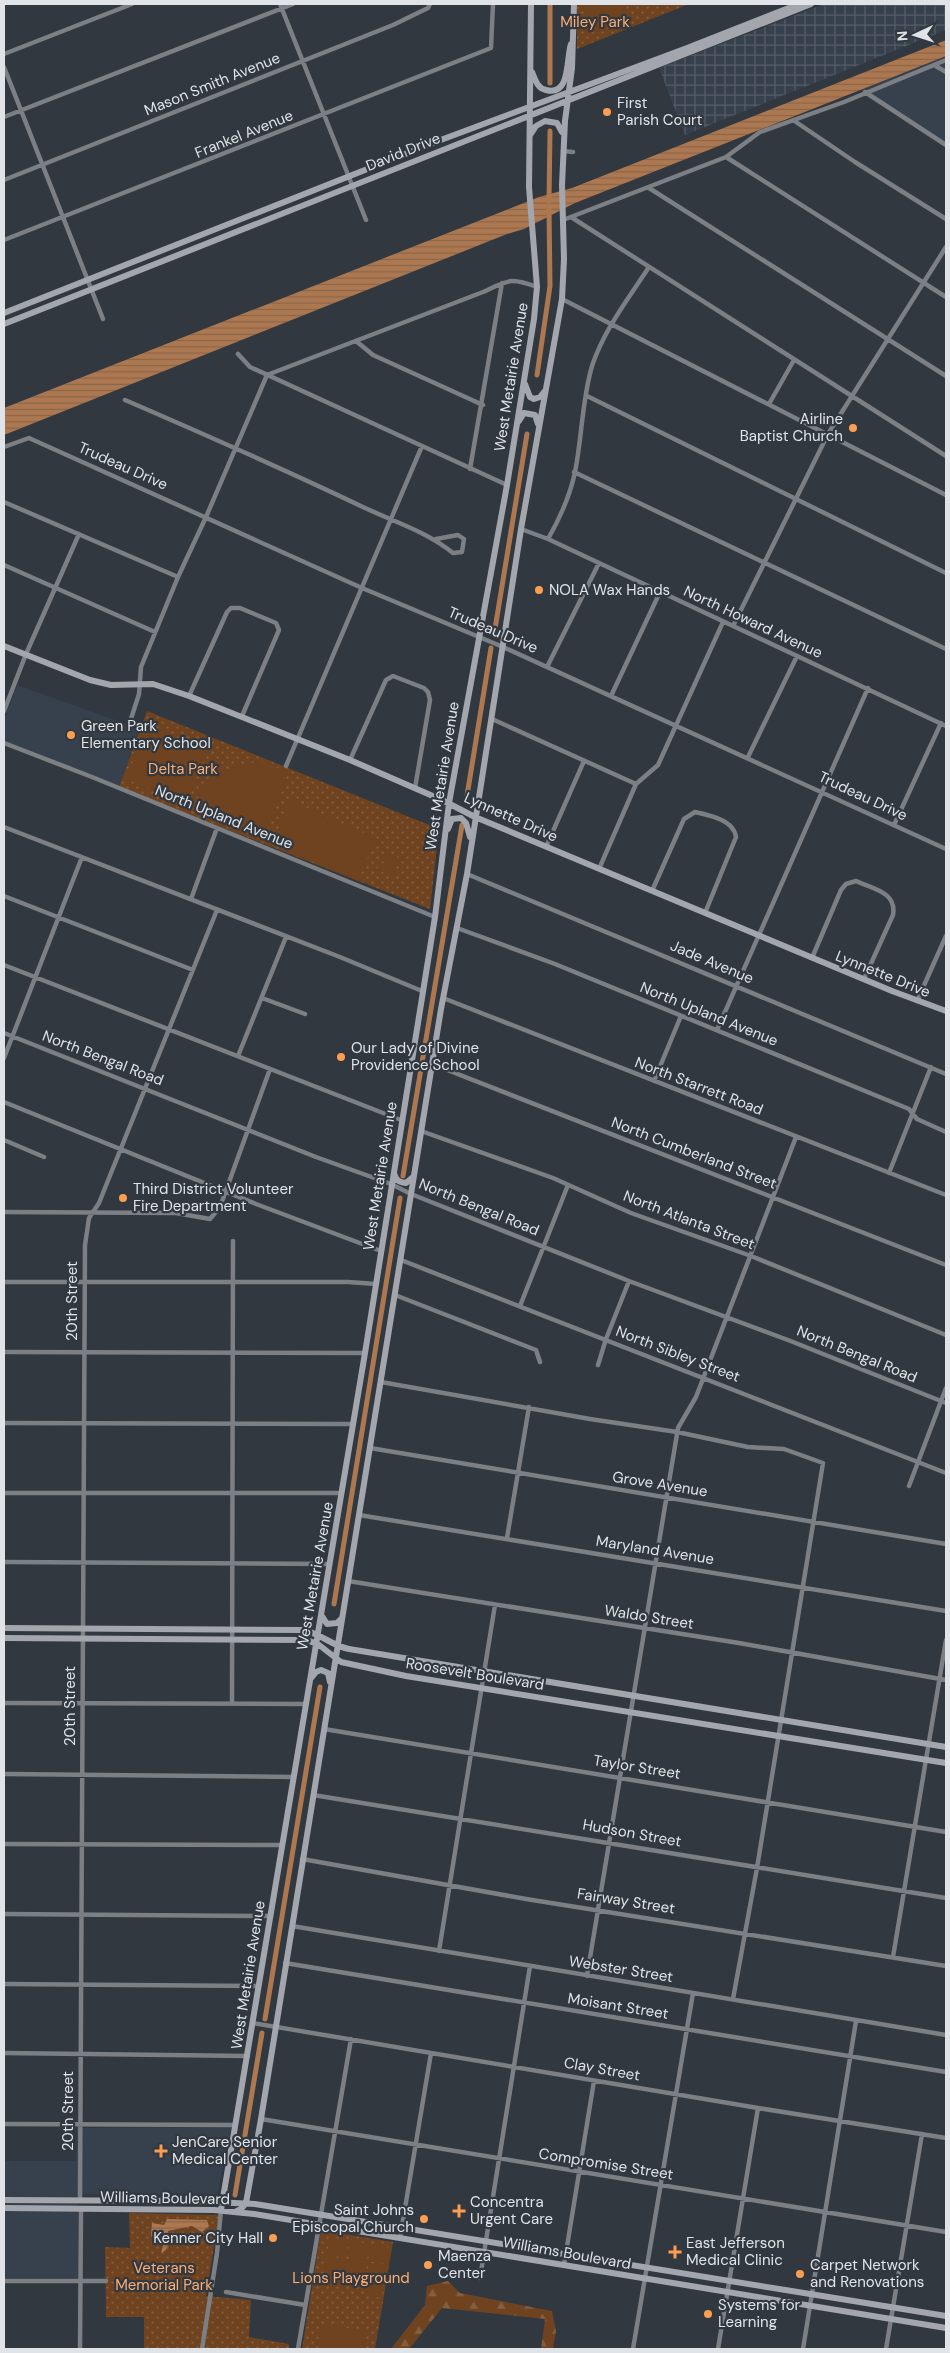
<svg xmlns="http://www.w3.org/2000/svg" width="950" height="2353" font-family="'DM Sans',sans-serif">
	<defs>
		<pattern id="industrial-grid" width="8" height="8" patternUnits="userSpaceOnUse" patternTransform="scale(1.25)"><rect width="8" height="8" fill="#37414d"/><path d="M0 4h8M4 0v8" fill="none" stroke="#545c67"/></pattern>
		<pattern id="forest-firs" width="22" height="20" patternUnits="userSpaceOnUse" patternTransform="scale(1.25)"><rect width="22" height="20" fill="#6f431f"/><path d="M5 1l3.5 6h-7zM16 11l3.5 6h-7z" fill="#835e40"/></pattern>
		<pattern id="park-dots" width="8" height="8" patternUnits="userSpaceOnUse" patternTransform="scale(1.25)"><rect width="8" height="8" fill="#6f431f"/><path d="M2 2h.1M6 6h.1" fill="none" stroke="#835e40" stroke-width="1.8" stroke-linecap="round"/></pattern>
		<pattern id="water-rules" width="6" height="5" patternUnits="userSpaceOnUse" patternTransform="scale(1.25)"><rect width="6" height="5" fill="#ad7850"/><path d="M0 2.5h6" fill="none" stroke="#88664c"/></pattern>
	</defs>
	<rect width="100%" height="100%" fill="#32383f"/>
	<path fill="#37414d" d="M946 56V148L860 89Z
		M17 685 140 729 119 787 4 741V720Z
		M231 2127 217 2196 78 2194V2278H4V2161H76L77 2128Z"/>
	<path fill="url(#industrial-grid)" d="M824 4H946V30L685 135 659 68Z"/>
	<path fill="url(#forest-firs)" d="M448 2281 460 2293 552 2311 556 2331 553 2349H541L545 2319 442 2308 409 2349H391L425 2305 427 2286Z"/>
	<path fill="url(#park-dots)" d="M577 4H689L577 49Z
		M147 711 439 829 430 909 119 787Z
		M129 2213 219 2215 206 2296 251 2300 249 2337 289 2344V2349L144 2348V2317H106L105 2247 130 2248Z
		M321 2230 393 2242 375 2349H302Z"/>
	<path fill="#6f431f" d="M583 4H624L630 15 632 24 592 30 589 28Z
		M155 731 164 732 207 753 187 799 177 801 126 779C134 762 138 740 155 731Z
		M264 762 288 772 267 830H265L263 836 255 839 193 812C196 805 198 796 202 790 214 770 243 762 264 762Z
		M289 800 373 837 375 840 358 881 273 845Z
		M384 852 401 859 397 866 381 859Z
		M380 862 396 869 393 876 377 870Z
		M330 2237 349 2241 346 2257 327 2253Z
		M351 2241 370 2244 367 2260 348 2257Z
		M372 2245 391 2248 388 2264 369 2261Z
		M327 2256 346 2259 343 2275 324 2272Z
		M348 2259 367 2262 364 2278 345 2275Z
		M369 2263 388 2266 385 2282 367 2279Z
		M366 2281 384 2285 381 2298 364 2295Z
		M322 2324 367 2331 364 2349H318Z"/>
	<path fill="url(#water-rules)" d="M946 40V56L575 203 524 229 507 234 4 435V408L539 197 572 188Z
		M167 2219 207 2220 209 2226 202 2232 192 2226 168 2231C166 2239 172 2249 161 2253L164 2241 162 2239 154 2242 151 2235 152 2223 164 2225Z"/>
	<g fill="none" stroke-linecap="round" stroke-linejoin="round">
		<path stroke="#ad7850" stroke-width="5" d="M550 83V4
			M549 201 550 131
			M537 375 550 286 549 209
			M494 635 527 434
			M466 802 491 648
			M403 1176 462 825
			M334 1604 400 1198
			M265 2019 320 1687
			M235 2195 262 2033"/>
		<path stroke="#7c7f83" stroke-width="4.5" d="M280 4 366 220
			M4 54 132 4
			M934 65 946 72
			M4 67 103 319
			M865 92 946 145
			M4 117 293 4
			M793 120 855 162 946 219
			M563 151 573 152
			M726 157 946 297
			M4 180 393 25 428 8 430 4
			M649 188 946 376
			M571 217 946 456
			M563 220 726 157 760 132 844 102 946 60
			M4 240 491 48 493 4
			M562 299 946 495
			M356 341 373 355 483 405
			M238 354 250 367 507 485
			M587 396 946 573
			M125 400C206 435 286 470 365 508 395 522 427 532 453 553L462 552 464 539 458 535 436 539
			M769 404 794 360
			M4 447 29 438 362 588 503 647 946 849
			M470 469 502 283
			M574 472 946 649
			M4 502 178 577
			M521 529 548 539 946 726
			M548 539C560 518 570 496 575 472 582 437 582 400 592 366 604 330 628 299 649 267
			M4 565 155 632
			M733 626 828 434 946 247
			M547 667 599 563
			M189 696 227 612 231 608H240L276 623 279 630 242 716
			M611 696 660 592
			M4 711 26 654 79 534
			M492 719 636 784
			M130 722 139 694 141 667 178 577 206 517 267 375 483 292C509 280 510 277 537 287
			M4 743 92 777 435 917
			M748 757 797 656
			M350 760 386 680 393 676 424 688 428 692 430 700 415 788
			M286 766 422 446
			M894 825 941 723
			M4 827 340 957 422 991
			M546 847 584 761
			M599 869 636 784 658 765 723 622
			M467 874 946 1074
			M652 891 684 819 695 812C709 815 734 820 736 837L705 913
			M4 896 193 970
			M191 899 217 828
			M457 928 555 964 909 1109 917 1119 946 1132
			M812 958 841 890 846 884 856 881C873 889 897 892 893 915L864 979
			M4 965 401 1120
			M262 998 305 1014
			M443 998 946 1195
			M917 1001 946 936
			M717 1030 868 688
			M4 1033 316 1157 391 1184 411 1194 629 1281 788 1340 946 1403
			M238 1056 286 937
			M4 1058 82 857
			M432 1064 946 1265
			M654 1081 681 1016
			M4 1102 256 1204 381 1251
			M421 1131 553 1178 631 1213 751 1256 946 1335
			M4 1140 44 1157
			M889 1173 931 1067
			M4 1212 176 1213 210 1219 220 1207 270 1069
			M401 1260 946 1473
			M4 1282H348L376 1284
			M395 1295 536 1350 540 1362
			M520 1306 568 1185
			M4 1352 365 1353
			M598 1365 606 1339 629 1281
			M381 1382 590 1419 677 1432 748 1447 784 1449 823 1463 757 1868 733 1999
			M4 1423 353 1424
			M370 1448 946 1544
			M909 1486 946 1388
			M4 1493H341
			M359 1515 946 1611
			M507 1538 529 1407
			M4 1562 329 1564
			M348 1581 739 1643 946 1680
			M4 1703 306 1704
			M232 1703 233 1241
			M324 1729 946 1832
			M4 1774 294 1777
			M313 1795 946 1898
			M4 1844 282 1845
			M302 1859 526 1899 946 1966
			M4 1914 271 1916
			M292 1926 946 2035
			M439 1951 495 1605
			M893 1957 946 1640
			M285 1963 946 2072
			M587 1976 678 1428 696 1397 796 1137
			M4 1984 259 1986
			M253 2023 758 2108 946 2138
			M4 2053 248 2056
			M261 2119 946 2232
			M4 2124 236 2125
			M80 2200 85 1245 89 1218 99 1203 107 1183 217 910
			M400 2238 431 2053
			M564 2265 594 2081
			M480 2278 530 1966
			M4 2281H106
			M226 2292 305 2305
			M80 2349 81 2209
			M202 2349 217 2253 221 2210
			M298 2349 351 2039
			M633 2349 693 1993
			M718 2349 758 2108
			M803 2349 856 2021
			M886 2349 922 2134"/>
		<path stroke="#a3a7ad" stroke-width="6" d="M532 72C535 79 537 88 546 90 571 97 566 58 571 44
			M530 135 536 126 545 121 557 123 562 132
			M4 313 438 141 687 48 799 4
			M4 324 811 4
			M525 384 530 397 534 399 540 397 544 392
			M519 421 524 413 535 415 538 424
			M4 646 90 680 111 685 153 684 189 696 350 760 442 800 475 817 892 991 946 1011
			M448 829 452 819 461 818 466 823 470 837
			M394 1173C396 1181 399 1182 406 1183L413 1177
			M322 1616 327 1624 337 1623 342 1618
			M4 1628 303 1630C320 1633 332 1646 349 1649L946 1747
			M4 1638 307 1640 319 1645 341 1662 406 1676 946 1763
			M311 1678 316 1672 321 1670 328 1673 330 1682
			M4 2200 193 2201 255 2204 946 2316
			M4 2208 214 2210 254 2214 946 2328
			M221 2210 365 1353 435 917 449 803 507 485 534 319 537 287 529 187 531 4
			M235 2212 241 2209 246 2203 261 2119 441 1009 467 874 521 529 562 299 564 259 562 185 565 121 572 68 574 4"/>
	</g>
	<g fill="#fc9e52" stroke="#32383f" stroke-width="2">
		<circle cx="607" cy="112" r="5"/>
		<circle cx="853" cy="428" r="5"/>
		<circle cx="539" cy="590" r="5"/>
		<circle cx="71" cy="735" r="5"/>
		<circle cx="341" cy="1057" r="5"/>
		<circle cx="123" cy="1198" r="5"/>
		<path d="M158.5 2143.5h5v5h5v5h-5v5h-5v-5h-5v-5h5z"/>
		<path d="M456.5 2203.5h5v5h5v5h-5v5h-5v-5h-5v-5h5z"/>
		<circle cx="424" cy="2219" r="5"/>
		<circle cx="273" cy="2238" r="5"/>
		<path d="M672.5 2244.5h5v5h5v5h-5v5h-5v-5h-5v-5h5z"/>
		<circle cx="428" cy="2265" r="5"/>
		<circle cx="800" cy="2274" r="5"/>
		<circle cx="708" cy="2314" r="5"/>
	</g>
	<g text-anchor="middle" stroke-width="4.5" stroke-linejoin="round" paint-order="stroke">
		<g font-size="15" fill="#fbae75" stroke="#32383f">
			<text x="595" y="27">Miley Park</text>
			<text x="183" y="774">Delta Park</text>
			<text x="164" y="2273">Veterans<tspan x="164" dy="17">Memorial Park</tspan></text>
			<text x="351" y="2283">Lions Playground</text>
		</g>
		<g font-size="15" fill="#e0e4e8" stroke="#32383f">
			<text transform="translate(212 84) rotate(-22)" y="5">Mason Smith Avenue</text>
			<text transform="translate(244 134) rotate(-22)" y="5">Frankel Avenue</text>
			<text transform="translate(403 152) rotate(-22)" y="5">David Drive</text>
			<text transform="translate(511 377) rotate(-81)" y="5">West Metairie Avenue</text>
			<text transform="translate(123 466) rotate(24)" y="5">Trudeau Drive</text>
			<text transform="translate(753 622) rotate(25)" y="5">North Howard Avenue</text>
			<text transform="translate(493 630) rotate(23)" y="5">Trudeau Drive</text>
			<text transform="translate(442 776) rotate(-81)" y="5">West Metairie Avenue</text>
			<text transform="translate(863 796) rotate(25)" y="5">Trudeau Drive</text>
			<text transform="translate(224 817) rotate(22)" y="5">North Upland Avenue</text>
			<text transform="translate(511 817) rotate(24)" y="5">Lynnette Drive</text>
			<text transform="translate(712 962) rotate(23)" y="5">Jade Avenue</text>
			<text transform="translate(883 974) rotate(22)" y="5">Lynnette Drive</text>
			<text transform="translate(709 1014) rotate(22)" y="5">North Upland Avenue</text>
			<text transform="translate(103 1058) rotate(21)" y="5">North Bengal Road</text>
			<text transform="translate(699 1086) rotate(21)" y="5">North Starrett Road</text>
			<text transform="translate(694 1153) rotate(21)" y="5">North Cumberland Street</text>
			<text transform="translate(380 1176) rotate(-81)" y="5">West Metairie Avenue</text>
			<text transform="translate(479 1207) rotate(22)" y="5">North Bengal Road</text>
			<text transform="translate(689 1220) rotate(21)" y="5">North Atlanta Street</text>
			<text transform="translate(72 1301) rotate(-90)" y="5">20th Street</text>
			<text transform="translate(678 1354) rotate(21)" y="5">North Sibley Street</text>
			<text transform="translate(857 1354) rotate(22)" y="5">North Bengal Road</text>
			<text transform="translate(660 1484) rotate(9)" y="5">Grove Avenue</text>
			<text transform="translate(655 1550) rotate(9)" y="5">Maryland Avenue</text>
			<text transform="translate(315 1576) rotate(-80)" y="5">West Metairie Avenue</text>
			<text transform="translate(649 1617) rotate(9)" y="5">Waldo Street</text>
			<text transform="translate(475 1674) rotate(9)" y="5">Roosevelt Boulevard</text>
			<text transform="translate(70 1706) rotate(-90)" y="5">20th Street</text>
			<text transform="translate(637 1767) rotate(9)" y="5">Taylor Street</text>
			<text transform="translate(632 1833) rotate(10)" y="5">Hudson Street</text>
			<text transform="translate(626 1901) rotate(9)" y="5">Fairway Street</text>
			<text transform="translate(621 1969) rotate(9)" y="5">Webster Street</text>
			<text transform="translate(248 1975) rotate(-81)" y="5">West Metairie Avenue</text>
			<text transform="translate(618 2006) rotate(9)" y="5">Moisant Street</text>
			<text transform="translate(602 2069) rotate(10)" y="5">Clay Street</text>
			<text transform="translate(68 2111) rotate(-90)" y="5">20th Street</text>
			<text transform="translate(606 2164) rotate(9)" y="5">Compromise Street</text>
			<text transform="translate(165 2198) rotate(1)" y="5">Williams Boulevard</text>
			<text transform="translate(567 2253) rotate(10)" y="5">Williams Boulevard</text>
		</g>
		<g font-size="15" fill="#e0e4e8" stroke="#32383f" text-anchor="start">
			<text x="617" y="108">First<tspan x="617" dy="17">Parish Court</tspan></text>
			<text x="843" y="424" text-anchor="end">Airline<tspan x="843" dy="17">Baptist Church</tspan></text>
			<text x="549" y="595">NOLA Wax Hands</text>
			<text x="81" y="731">Green Park<tspan x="81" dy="17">Elementary School</tspan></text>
			<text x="351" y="1053">Our Lady of Divine<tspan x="351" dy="17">Providence School</tspan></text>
			<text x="133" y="1194">Third District Volunteer<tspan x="133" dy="17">Fire Department</tspan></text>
			<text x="172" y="2147">JenCare Senior<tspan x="172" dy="17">Medical Center</tspan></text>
			<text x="470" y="2207">Concentra<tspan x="470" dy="17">Urgent Care</tspan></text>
			<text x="414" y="2215" text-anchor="end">Saint Johns<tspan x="414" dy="17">Episcopal Church</tspan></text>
			<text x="263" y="2243" text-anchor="end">Kenner City Hall</text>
			<text x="686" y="2248">East Jefferson<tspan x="686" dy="17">Medical Clinic</tspan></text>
			<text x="438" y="2261">Maenza<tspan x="438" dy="17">Center</tspan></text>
			<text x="810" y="2270">Carpet Network<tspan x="810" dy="17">and Renovations</tspan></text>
			<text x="718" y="2310">Systems for<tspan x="718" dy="17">Learning</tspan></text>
		</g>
	</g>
	<rect width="950" height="2353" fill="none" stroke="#e0e4e8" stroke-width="10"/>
	<g transform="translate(915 35) rotate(266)" stroke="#32383f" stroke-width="4" paint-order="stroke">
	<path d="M0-4L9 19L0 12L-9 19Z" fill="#e0e4e8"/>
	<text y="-8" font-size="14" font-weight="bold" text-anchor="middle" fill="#e0e4e8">N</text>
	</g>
</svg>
